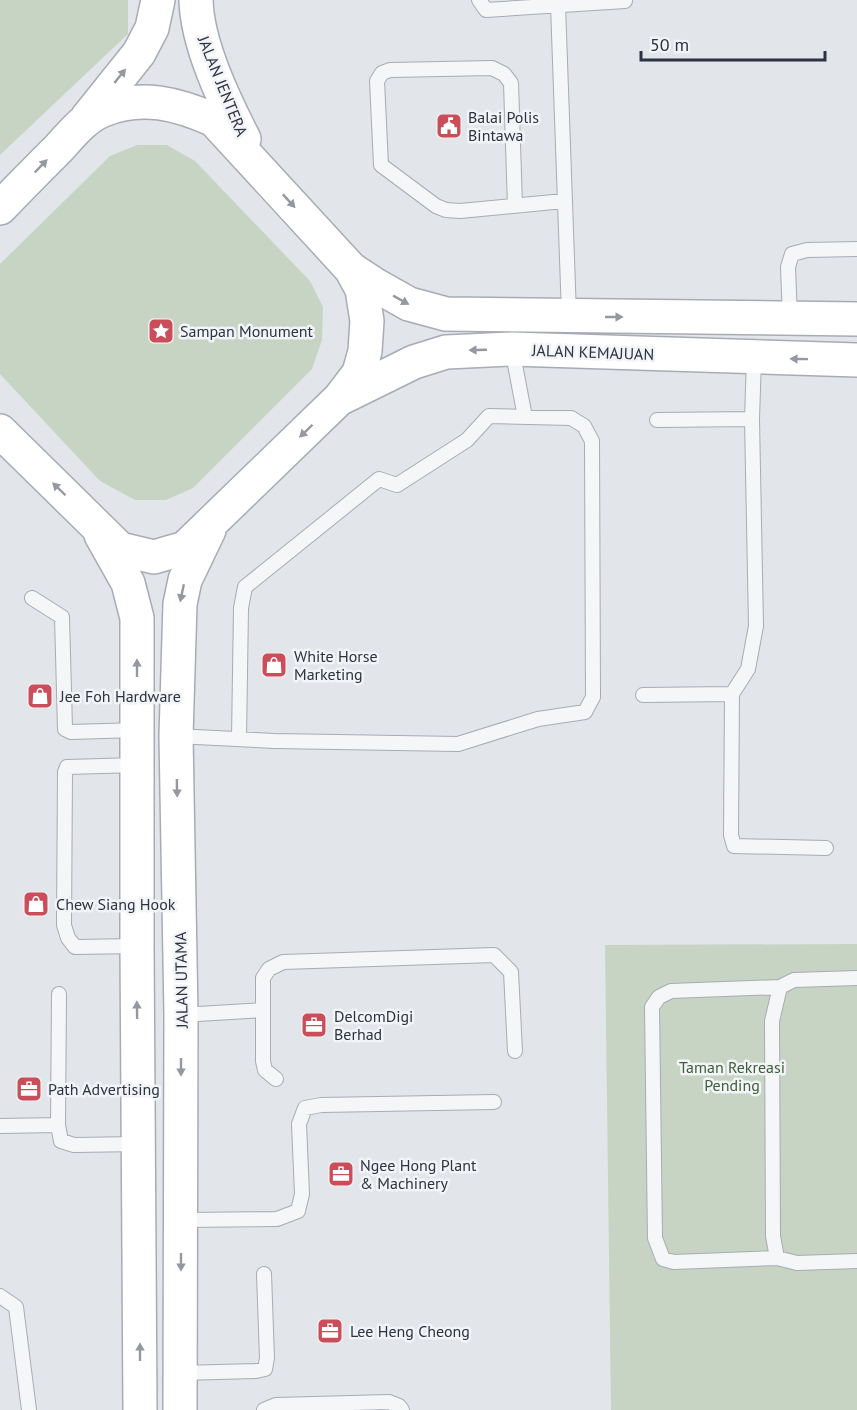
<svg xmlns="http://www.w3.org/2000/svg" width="857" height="1410" font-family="'PT Sans',sans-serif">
	<rect width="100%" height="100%" fill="#e2e5ea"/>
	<path fill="#c7d4c4" d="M0 0H128V34L0 155Z
		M137 145H167L195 161 310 281 323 307 322 340 312 369 193 488 166 500H135L100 481 0 374V264L110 156Z
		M857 944V1410H611L605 945Z"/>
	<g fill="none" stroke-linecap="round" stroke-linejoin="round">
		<g stroke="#a7acb4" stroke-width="16">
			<path id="lane" d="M479 0 486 10 625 1
				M558 5 569 315
				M515 206 511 83 504 74 492 68 390 70 382 73 377 81 381 165 436 206 446 210 460 211 564 201
				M790 319 788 267 792 254 807 250 857 249
				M512 349 525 417
				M754 358 752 419 756 626 748 669 732 694 731 835 734 846 826 848
				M657 420 752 419
				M32 598 62 617 65 729 71 732 138 730
				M643 695 732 694
				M176 736 275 741 458 744 538 719 585 712 593 697 592 441 584 426 571 418 489 416 467 440 397 485 379 479 245 587 241 608 239 738
				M137 946 75 947 68 938 64 925 65 772 67 767 138 765
				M857 978 794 980 780 987 772 1021 773 1236 777 1258 797 1263 857 1261
				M59 994 58 1125 61 1141 74 1145 139 1144
				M181 1015 263 1010
				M276 1079 265 1070 263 1061V978L269 969 283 962 494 955 511 972 515 1051
				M0 1126 58 1125
				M181 1220 277 1219 298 1211 302 1194 299 1124 305 1108 321 1105 494 1102
				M777 1258 674 1262 663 1259 655 1238 652 1007 659 997 671 991 780 987
				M0 1296 16 1307 29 1410
				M180 1373 256 1371 265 1369 267 1358 264 1274
				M264 1410 276 1405 389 1402 399 1406 402 1410"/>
		</g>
		<g stroke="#a7acb4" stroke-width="36">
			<path id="secondary" d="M196 0C197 44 224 100 244 139
				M87 118 139 53 152 28 158 0
				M0 208C19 188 39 168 58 149 71 135 85 117 103 110 142 94 178 104 214 120L351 269 362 289 367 321 365 351 359 373 340 398 185 548 154 557 120 549 0 431
				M351 269 377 286 409 304 446 314 857 319
				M341 398 414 362 446 352 512 349 857 360
				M101 535 128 583 137 618V946L140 1410
				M180 1410 181 1015 176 736 180 604 185 580 209 530"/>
		</g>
		<use href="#lane" stroke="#f5f6f8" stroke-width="14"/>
		<use href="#secondary" stroke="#fff" stroke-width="33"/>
	</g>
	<defs><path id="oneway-solid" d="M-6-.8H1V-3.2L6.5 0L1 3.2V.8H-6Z" transform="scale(1.5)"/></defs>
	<g fill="#9598a0">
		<use href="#oneway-solid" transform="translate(120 76) rotate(-51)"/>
		<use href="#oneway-solid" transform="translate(41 166) rotate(-46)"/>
		<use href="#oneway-solid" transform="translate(289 201) rotate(47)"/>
		<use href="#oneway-solid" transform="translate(401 300) rotate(29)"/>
		<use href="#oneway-solid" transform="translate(614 317)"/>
		<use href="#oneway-solid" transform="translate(478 350) rotate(178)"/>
		<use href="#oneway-solid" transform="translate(799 359) rotate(-179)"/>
		<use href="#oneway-solid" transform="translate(306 431) rotate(136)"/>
		<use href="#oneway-solid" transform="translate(59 489) rotate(-136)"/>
		<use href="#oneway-solid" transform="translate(182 593) rotate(102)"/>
		<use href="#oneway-solid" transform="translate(137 668) rotate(-90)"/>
		<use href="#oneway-solid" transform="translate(177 788) rotate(89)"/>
		<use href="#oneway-solid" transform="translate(137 1010) rotate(-91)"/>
		<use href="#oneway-solid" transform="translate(181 1067) rotate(90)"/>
		<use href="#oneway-solid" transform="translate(181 1262) rotate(90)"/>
		<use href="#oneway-solid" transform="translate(140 1352) rotate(-90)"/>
	</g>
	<defs>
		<g id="civic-square" transform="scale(1.35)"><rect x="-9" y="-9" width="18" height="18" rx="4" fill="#ca4d59" stroke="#f2f4f7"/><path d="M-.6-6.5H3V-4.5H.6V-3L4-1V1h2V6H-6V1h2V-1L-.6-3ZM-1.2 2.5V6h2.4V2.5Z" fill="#fff"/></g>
		<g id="sight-square" transform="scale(1.35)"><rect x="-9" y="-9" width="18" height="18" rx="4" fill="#ca4d59" stroke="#f2f4f7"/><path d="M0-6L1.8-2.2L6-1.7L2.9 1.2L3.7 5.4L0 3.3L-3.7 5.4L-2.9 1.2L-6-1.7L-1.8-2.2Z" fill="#fff"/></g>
		<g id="shop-square" transform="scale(1.35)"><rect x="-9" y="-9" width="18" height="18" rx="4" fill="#ca4d59" stroke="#f2f4f7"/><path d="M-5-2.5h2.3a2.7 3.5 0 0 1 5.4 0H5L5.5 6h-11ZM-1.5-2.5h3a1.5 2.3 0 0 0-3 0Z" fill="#fff"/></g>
		<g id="office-square" transform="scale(1.35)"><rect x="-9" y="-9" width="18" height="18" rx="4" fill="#ca4d59" stroke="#f2f4f7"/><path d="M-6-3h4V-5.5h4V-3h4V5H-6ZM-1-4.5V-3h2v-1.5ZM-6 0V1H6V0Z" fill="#fff"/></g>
	</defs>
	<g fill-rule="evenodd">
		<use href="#civic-square" x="449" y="126"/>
		<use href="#sight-square" x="161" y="331"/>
		<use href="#shop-square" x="274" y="665"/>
		<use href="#shop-square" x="40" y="696"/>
		<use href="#shop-square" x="36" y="904"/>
		<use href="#office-square" x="314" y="1025"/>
		<use href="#office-square" x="29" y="1089"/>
		<use href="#office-square" x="341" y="1174"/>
		<use href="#office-square" x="330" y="1331"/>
	</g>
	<g text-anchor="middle" stroke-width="5" stroke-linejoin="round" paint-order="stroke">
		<g font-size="16" fill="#2b3241" stroke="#f2f4f7">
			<text transform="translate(223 86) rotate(68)" y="6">JALAN JENTERA</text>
			<text transform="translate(593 352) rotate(2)" y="6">JALAN KEMAJUAN</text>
			<text transform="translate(181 980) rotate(-91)" y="6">JALAN UTAMA</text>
		</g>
		<g font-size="16" fill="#2b3241" stroke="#f2f4f7" text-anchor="start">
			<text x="468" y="123">Balai Polis<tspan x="468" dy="18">Bintawa</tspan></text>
			<text x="180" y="337">Sampan Monument</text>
			<text x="294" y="662">White Horse<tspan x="294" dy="18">Marketing</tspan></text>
			<text x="60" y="702">Jee Foh Hardware</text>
			<text x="56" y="910">Chew Siang Hook</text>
			<text x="334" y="1022">DelcomDigi<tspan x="334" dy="18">Berhad</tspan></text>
			<text x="48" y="1095">Path Advertising</text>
			<text x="360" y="1171">Ngee Hong Plant<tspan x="360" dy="18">&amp; Machinery</tspan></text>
			<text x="350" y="1337">Lee Heng Cheong</text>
		</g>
		<g font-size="16" fill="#3d5d39" stroke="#f2f4f7">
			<text x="732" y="1073">Taman Rekreasi<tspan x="732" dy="18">Pending</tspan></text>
		</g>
	</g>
	<path d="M641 51v9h184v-9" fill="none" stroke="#2b3241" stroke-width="3"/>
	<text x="650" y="51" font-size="18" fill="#2b3241" stroke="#f2f4f7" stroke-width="4.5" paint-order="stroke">50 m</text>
</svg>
